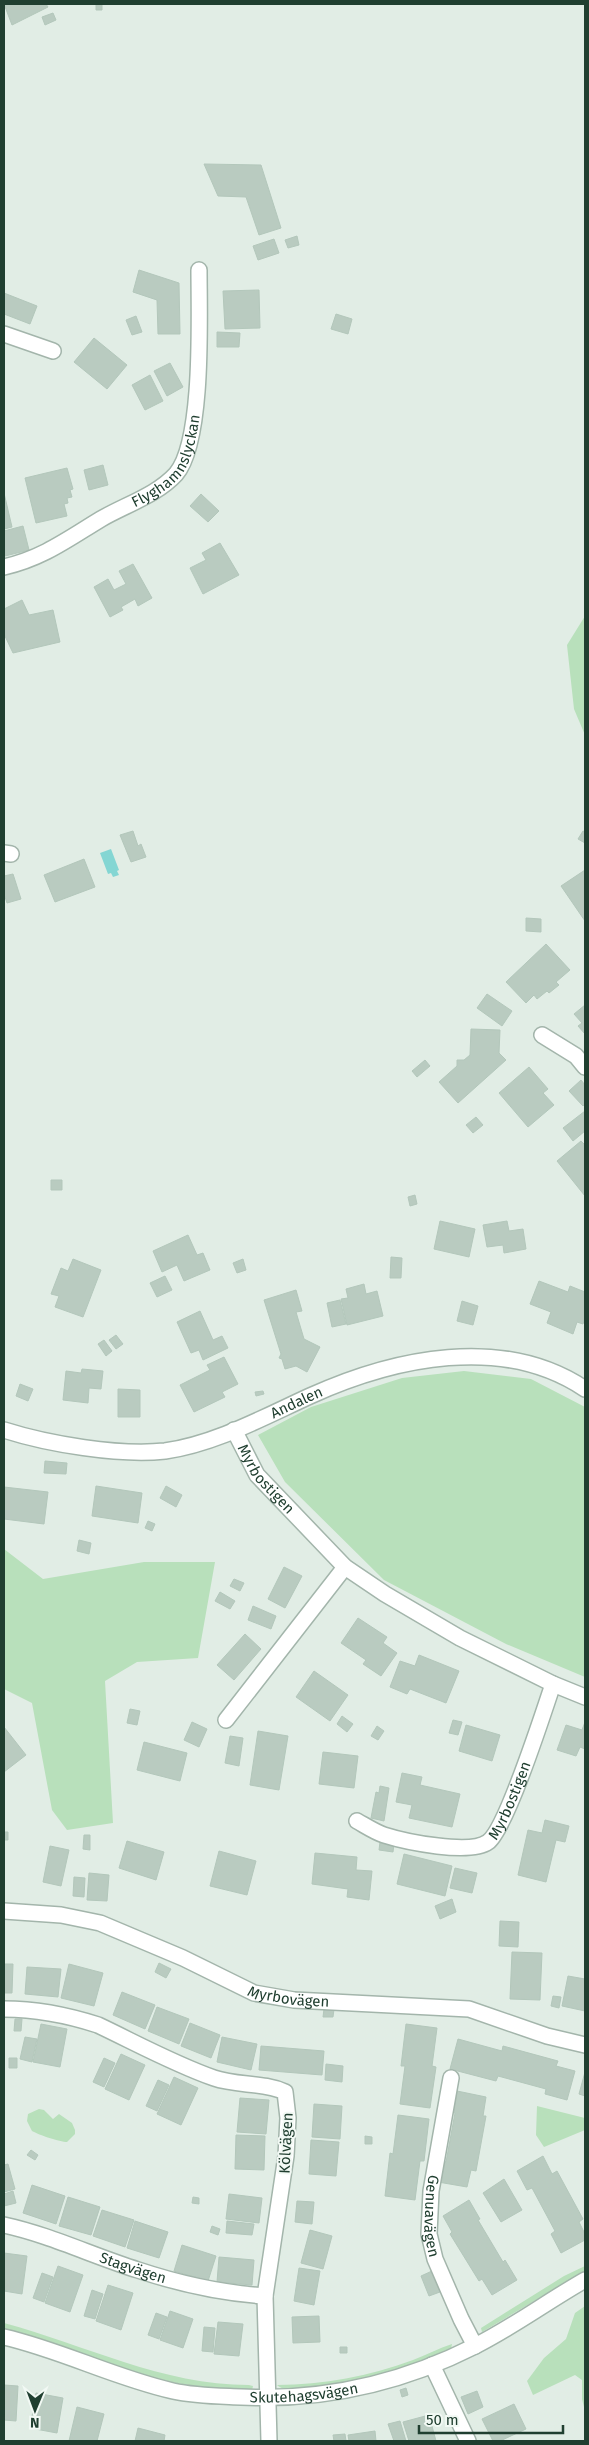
<svg xmlns="http://www.w3.org/2000/svg" width="589" height="2445" font-family="'Fira Sans',sans-serif">
	<rect width="100%" height="100%" fill="#e1ede5"/>
	<path fill="#b8e0bb" d="M585 616V735L574 709 567 645Z
		M464 1371 531 1379 585 1407V1677L506 1644 384 1580 285 1482 258 1435 311 1407 402 1378Z
		M4 1549 43 1579 144 1562H215L198 1658 137 1662 105 1681 113 1823 67 1830 52 1810 32 1703 4 1689Z
		M537 2106 585 2118V2130L544 2147 536 2135Z
		M39 2109 44 2110 53 2119 59 2114 72 2123 75 2130V2134L67 2142C60 2142 39 2135 32 2131L27 2121 28 2114Z
		M585 2266V2271L482 2332 481 2328 564 2276Z
		M585 2306V2411L582 2399V2380L575 2375 533 2395 527 2381 544 2358 566 2339 575 2313Z
		M4 2323C86 2345 162 2385 249 2385L253 2386 252 2390 249 2391C213 2389 178 2385 143 2375 96 2362 51 2340 4 2329Z
		M452 2344 451 2349C426 2362 296 2405 277 2385 324 2385 369 2376 413 2360 426 2355 439 2348 452 2344Z"/>
	<path fill="#84d6d3" d="M111 849 119 870 117 871 119 875 113 877 111 873 108 874 100 853Z"/>
	<path fill="#b9cbc0" stroke="#b3c7bb" d="M4 4H46L48 7 12 25Z
		M96 4H102V10H96Z
		M53 13 56 20 45 25 42 17Z
		M204 164 261 165 281 228 259 235 246 197 218 196Z
		M297 236 299 245 288 248 285 240Z
		M274 239 279 253 258 260 253 246Z
		M139 270 179 283 180 334H158L157 300 133 292Z
		M259 290 260 328 225 329 223 291Z
		M4 293 37 306 30 324 4 314Z
		M336 314 352 319 348 334 331 329Z
		M136 316 142 332 132 335 126 320Z
		M217 332 240 333 239 347H217Z
		M94 338 127 365 107 389 74 362Z
		M170 363 183 387 167 396 154 371Z
		M150 375 163 401 145 410 132 385Z
		M103 465 108 485 89 490 84 470Z
		M67 468 73 489 70 490 72 497 67 498 68 503 64 504 67 516 36 523 25 478Z
		M4 493 12 527 4 529Z
		M201 494 219 511 208 522 190 506Z
		M23 526 29 550 5 556 4 531Z
		M220 543 239 575 203 594 190 568 206 560 202 553Z
		M133 564 152 598 138 606 135 599 121 607 123 610 110 617 94 587 108 579 114 590 126 584 119 571Z
		M22 600 29 615 53 610 60 642 13 653 4 634V609Z
		M133 831 138 846 141 844 146 857 131 862 120 835Z
		M583 831 585 832V843L578 839Z
		M84 859 95 887 55 902 44 875Z
		M585 870V921L561 886Z
		M13 874 21 899 7 903 4 894V876Z
		M526 918 541 919V932L526 931Z
		M546 944 570 970 556 982 559 985 549 993 547 991 537 999 534 995 526 1003 506 982Z
		M487 994 512 1011 502 1026 477 1008Z
		M585 1005V1034L578 1026 582 1023 574 1014Z
		M471 1029 500 1030 499 1053 506 1060 458 1103 439 1082 457 1066V1060H464L470 1055Z
		M425 1060 430 1066 417 1077 412 1071Z
		M529 1067 548 1089 543 1093 554 1105 528 1127 499 1093Z
		M581 1080 585 1085V1104L583 1106 569 1091Z
		M585 1111V1131L573 1141 563 1128Z
		M476 1117 483 1125 473 1133 466 1125Z
		M581 1141 585 1145V1196L557 1161Z
		M51 1180H62V1190H51Z
		M415 1195 417 1204 410 1206 408 1197Z
		M440 1221 475 1229 469 1257 434 1249Z
		M507 1221 509 1231 523 1229 526 1249 504 1253 503 1245 487 1247 483 1225Z
		M188 1235 197 1255 203 1253 210 1270 184 1281 177 1265 162 1272 153 1251Z
		M391 1257 402 1258 401 1278H390Z
		M73 1259 101 1270 83 1317 55 1307 59 1296 51 1294 61 1268 68 1271Z
		M243 1259 246 1270 237 1273 233 1263Z
		M165 1276 172 1290 157 1297 150 1283Z
		M539 1281 568 1292 570 1286 585 1292V1318L583 1324 577 1322 573 1334 547 1323 551 1312 530 1304Z
		M364 1284 366 1294 377 1291 383 1316 347 1325 341 1299 348 1298 346 1289Z
		M296 1290 302 1311 296 1312 304 1339 320 1347 307 1372 296 1366 285 1369 282 1359 279 1358 281 1354 264 1300Z
		M340 1300 346 1324 332 1327 327 1303Z
		M462 1301 478 1306 473 1325 457 1321Z
		M200 1311 213 1340 222 1336 228 1348 203 1360 199 1350 191 1353 177 1322Z
		M116 1335 123 1344 116 1349 109 1340Z
		M104 1340 112 1351 106 1356 98 1344Z
		M224 1357 238 1384 222 1392 225 1397 194 1412 180 1385 210 1370 207 1365Z
		M82 1369 103 1371 101 1389 89 1388 88 1403 63 1400 66 1371 81 1373Z
		M20 1384 33 1389 28 1401 16 1396Z
		M118 1389 140 1390V1417H118Z
		M263 1391 264 1394 256 1396 255 1392Z
		M45 1461 67 1463 66 1474 44 1473Z
		M96 1486 142 1493 138 1523 92 1516Z
		M166 1486 182 1495 176 1507 160 1498Z
		M4 1487 48 1492 44 1524 4 1519Z
		M148 1521 155 1524 152 1531 145 1528Z
		M79 1540 91 1543 89 1554 77 1551Z
		M284 1567 302 1576 285 1608 268 1599Z
		M234 1579 244 1583 240 1591 230 1586Z
		M220 1592 235 1601 230 1609 215 1601Z
		M253 1606 276 1616 271 1629 248 1620Z
		M358 1618 387 1637 383 1643 397 1653 381 1676 363 1664 366 1660 341 1643Z
		M245 1634 261 1649 234 1680 217 1665Z
		M419 1655 459 1671 446 1703 410 1689 407 1694 390 1687 400 1661 415 1666Z
		M314 1671 348 1695 330 1721 296 1697Z
		M130 1709 140 1711 137 1725 127 1723Z
		M342 1716 353 1724 347 1732 337 1724Z
		M453 1720 462 1722 458 1735 449 1733Z
		M192 1722 207 1729 199 1747 184 1740Z
		M585 1722V1749L580 1747 576 1756 557 1750 566 1725 582 1730Z
		M466 1725 500 1735 492 1761 459 1751Z
		M377 1726 384 1731 378 1740 371 1736Z
		M4 1727 26 1755 4 1772Z
		M258 1731 288 1736 279 1790 250 1785Z
		M230 1736 243 1738 239 1766 225 1763Z
		M144 1742 187 1753 180 1781 137 1770Z
		M323 1752 358 1756 354 1788 319 1784Z
		M402 1773 422 1777 420 1785 460 1794 452 1827 409 1818 412 1805 396 1802Z
		M380 1786 389 1788 384 1821 371 1818 376 1792 379 1793Z
		M545 1820 569 1826 565 1842 556 1840 546 1882 518 1875 528 1830 542 1833Z
		M4 1832H8V1840H4Z
		M84 1835H90V1850L83 1849Z
		M127 1841 164 1852 156 1880 119 1868Z
		M380 1842 394 1844 393 1852 379 1850Z
		M50 1846 69 1850 61 1886 43 1882Z
		M219 1851 256 1861 247 1895 210 1886Z
		M315 1853 357 1857 356 1870 372 1871 369 1900 347 1897 348 1889 312 1884Z
		M404 1854 452 1866 445 1896 397 1884Z
		M455 1868 477 1873 472 1893 450 1888Z
		M89 1873 109 1875 107 1901 87 1900Z
		M74 1877 85 1878 84 1897 73 1896Z
		M452 1899 456 1912 440 1919 435 1906Z
		M500 1921 519 1922 518 1947 499 1946Z
		M512 1952 542 1953 540 2000 510 1999Z
		M159 1963 171 1969 166 1978 155 1972Z
		M4 1964H13L12 1993H4Z
		M69 1964 103 1973 94 2006 61 1998Z
		M27 1967 61 1969 58 1997 25 1994Z
		M568 1976 585 1979V2011L562 2006Z
		M122 1992 155 2005 145 2029 113 2015Z
		M553 1996 561 1997 559 2008 551 2006Z
		M157 2007 189 2019 179 2044 148 2031Z
		M324 2009H334L333 2017H323Z
		M15 2019H22L21 2031H14Z
		M190 2023 220 2035 211 2058 181 2046Z
		M41 2024 67 2029 60 2067 33 2062Z
		M406 2024 437 2028 432 2066 436 2067 430 2108 400 2104 405 2066H401Z
		M25 2037 37 2039 32 2062 20 2059Z
		M222 2037 257 2044 251 2070 217 2062Z
		M458 2039 502 2051 503 2046 558 2061 556 2066 575 2071 567 2100 545 2094 546 2089 498 2076 496 2081 450 2069Z
		M261 2046 324 2051 322 2075 259 2070Z
		M121 2054 145 2065 129 2100 105 2089Z
		M9 2058H17V2068H9Z
		M104 2058 115 2063 104 2087 93 2082Z
		M326 2064 343 2066 342 2082 325 2080Z
		M585 2072V2096L579 2094Z
		M174 2077 198 2088 181 2125 157 2114Z
		M158 2080 169 2085 157 2111 146 2106Z
		M457 2091 486 2097 483 2116H486L476 2171 471 2170 467 2187 438 2182 442 2161 446 2162 455 2113 453 2112Z
		M240 2098 269 2100 266 2134 237 2132Z
		M314 2104 342 2106 340 2139 312 2137Z
		M398 2115 429 2119 424 2161H420L415 2200 385 2196 390 2153 393 2154Z
		M236 2135 265 2136 264 2170 235 2169Z
		M365 2136 372 2137V2144H365Z
		M311 2140 339 2142 336 2176 309 2174Z
		M31 2150 38 2155 35 2160 27 2155Z
		M543 2156 552 2174 557 2171 583 2219 579 2222 585 2234V2240L561 2253 551 2234 555 2231 532 2188 527 2190 517 2171Z
		M8 2164 15 2189 4 2192V2165Z
		M504 2179 522 2210 501 2222 483 2193Z
		M32 2185 65 2196 56 2224 23 2213Z
		M13 2191 16 2203 4 2206V2194Z
		M229 2194 262 2198 259 2223 226 2219Z
		M68 2197 100 2207 91 2235 59 2226Z
		M193 2197 199 2198V2204L192 2203Z
		M469 2200 480 2219 478 2220 503 2262 505 2260 517 2280 492 2295 482 2279 479 2281 450 2234 452 2232 443 2216Z
		M297 2201 314 2202 312 2224 295 2222Z
		M102 2210 134 2220 125 2247 93 2236Z
		M135 2221 168 2232 159 2258 127 2248Z
		M227 2221 254 2224 252 2235 226 2233Z
		M212 2226 220 2229 218 2235 210 2232Z
		M310 2230 332 2236 323 2269 301 2263Z
		M182 2245 216 2256 208 2281 174 2271Z
		M4 2253 27 2256 22 2294 4 2291Z
		M219 2257 254 2260 252 2285 217 2282Z
		M58 2266 83 2275 70 2312 45 2303Z
		M299 2268 320 2271 314 2305 294 2301Z
		M432 2271 440 2292 429 2296 421 2276Z
		M42 2273 53 2277 44 2302 33 2298Z
		M108 2285 133 2293 121 2330 96 2321Z
		M92 2290 103 2294 95 2319 84 2316Z
		M170 2311 193 2319 183 2348 160 2340Z
		M156 2313 167 2317 159 2339 148 2335Z
		M319 2316 320 2342 293 2343 292 2317Z
		M218 2322 243 2324 239 2356 214 2354Z
		M204 2327 215 2328 213 2352 202 2351Z
		M340 2347H347V2353H340Z
		M4 2385 18 2386 16 2421 4 2420Z
		M406 2388 408 2395 402 2397 400 2390Z
		M477 2391 483 2407 468 2414 461 2397Z
		M36 2393 63 2398 57 2433 30 2428Z
		M514 2404 526 2429 500 2441H493L482 2419Z
		M77 2407 104 2414 97 2441H69Z
		M429 2415 436 2441H409L403 2422Z
		M400 2421 406 2441H394L388 2424Z
		M138 2428 165 2435 164 2441H135Z
		M375 2431 376 2441H349L348 2435Z
		M345 2434 346 2441H334L333 2435Z"/>
	<g fill="none" stroke-linecap="round" stroke-linejoin="round">
		<g stroke="#a3b5ab" stroke-width="18">
			<g id="street">
				<path d="M4 334 53 351"/>
				<path id="s1" d="M4 567C43 558 68 539 101 519 125 505 157 495 176 474 204 441 199 315 199 270"/>
				<path d="M4 853 11 854"/>
				<path d="M542 1035 576 1056 585 1067"/>
				<path id="s2" d="M4 1430C48 1444 119 1456 165 1451 215 1444 264 1417 310 1396 394 1358 503 1334 585 1389"/>
				<path id="s3" d="M234 1430 257 1475 345 1567 385 1594 460 1638 553 1684 585 1697"/>
				<path d="M226 1720 345 1567"/>
				<path id="s4" d="M357 1821C366 1826 375 1832 384 1835 406 1842 470 1855 488 1842 506 1829 544 1711 553 1684"/>
				<path id="s5" d="M4 1911 61 1915 100 1923 183 1958 254 1993 294 2000 469 2009 547 2036 585 2045"/>
				<path d="M4 2009C37 2009 67 2015 98 2025 136 2043 174 2064 214 2078 237 2086 263 2082 285 2092L288 2118 286 2156 265 2296 269 2441"/>
				<path id="s6" d="M451 2078 431 2191 429 2234 435 2259 461 2319 475 2346"/>
				<path id="s7" d="M4 2225C50 2235 93 2256 138 2270 180 2284 221 2293 265 2296"/>
				<path id="s8" d="M4 2337C61 2350 115 2378 173 2391 195 2396 218 2396 241 2397 324 2401 400 2384 475 2346 513 2327 548 2301 585 2280"/>
				<path d="M432 2365 468 2441"/>
			</g>
		</g>
		<use href="#street" stroke="#fff" stroke-width="15"/>
	</g>
	<g text-anchor="middle" stroke-width="4" stroke-linejoin="round" paint-order="stroke">
		<g font-size="15" fill="#203f30" stroke="#f2f9f4">
			<text dy="5" stroke="none"><textPath href="#s1" startOffset="202">Flyghamnslyckan</textPath></text>
			<text dy="5" stroke="none"><textPath href="#s2" startOffset="304">Andalen</textPath></text>
			<text dy="5" stroke="none"><textPath href="#s3" startOffset="59">Myrbostigen</textPath></text>
			<text dy="5" stroke="none"><textPath href="#s4" startOffset="184">Myrbostigen</textPath></text>
			<text dy="5" stroke="none"><textPath href="#s5" startOffset="301">Myrbovägen</textPath></text>
			<text transform="translate(286 2143) rotate(-87)" y="5">Kölvägen</text>
			<text dy="5" stroke="none"><textPath href="#s6" startOffset="140">Genuavägen</textPath></text>
			<text dy="5" stroke="none"><textPath href="#s7" startOffset="136">Stagvägen</textPath></text>
			<text dy="5" stroke="none"><textPath href="#s8" startOffset="309">Skutehagsvägen</textPath></text>
		</g>
	</g>
	<rect width="589" height="2445" fill="none" stroke="#203f30" stroke-width="10"/>
	<g transform="translate(35 2410) rotate(181)" stroke="#f2f9f4" stroke-width="4" paint-order="stroke">
	<path d="M0-4L9 19L0 12L-9 19Z" fill="#203f30"/>
	<text y="-8" font-size="14" font-weight="bold" text-anchor="middle" fill="#203f30">N</text>
	</g>
	<path d="M419 2425v8h144v-8" fill="none" stroke="#203f30" stroke-width="2.5"/>
	<text x="426" y="2425" font-size="15" fill="#203f30" stroke="#f2f9f4" stroke-width="4" paint-order="stroke">50 m</text>
</svg>
